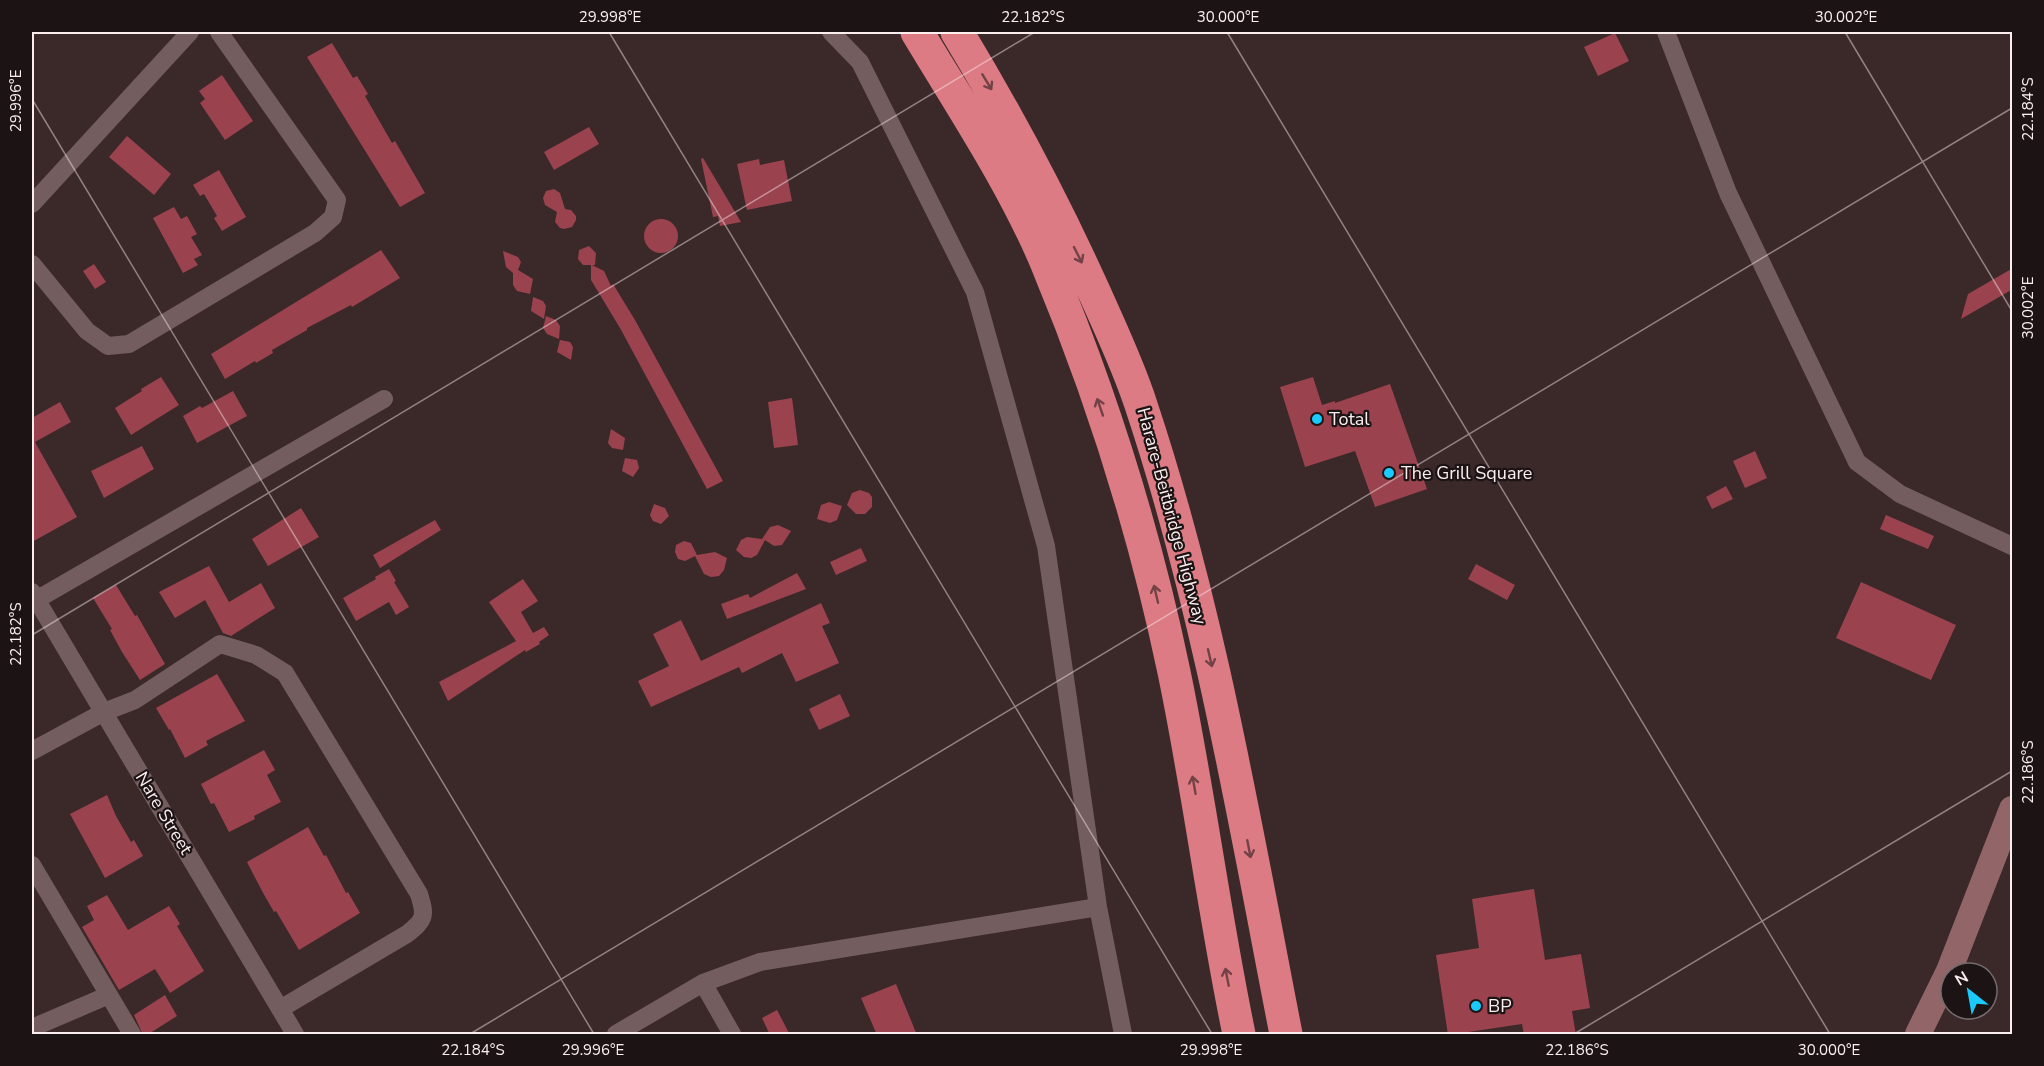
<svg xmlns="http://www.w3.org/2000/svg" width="2044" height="1066" font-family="'Nunito Sans',sans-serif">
	<rect width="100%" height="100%" fill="#3b2829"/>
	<path fill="#9a434e" d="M1615 33 1629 61 1598 76 1584 47Z
		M332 43 353 78 357 76 368 94 365 96 392 143 395 141 425 193 400 207 307 57Z
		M222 75 253 121 225 140 200 103 205 99 199 91Z
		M589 127 599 144 554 170 544 152Z
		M127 136 171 174 154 195 109 157Z
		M703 158 741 222 720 226 718 216 713 217 701 159Z
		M759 159 760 165 784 160 792 201 747 210 737 164Z
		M219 170 246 217 222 231 214 218 217 216 204 194 200 196 193 185Z
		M554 189 560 193 565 209 571 210 576 216V220L572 227 564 229 560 228 555 222 557 212 545 205 543 198 546 191Z
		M174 207 181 219 187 216 197 234 191 237 202 255 194 259 198 265 183 273 153 218Z
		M644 236a17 17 0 1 1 34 0a17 17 0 1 1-34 0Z
		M589 246 596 253 595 265H592L604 271 611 286 613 284 635 320 723 481 707 489 620 328 591 280V265H583L578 259 579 250Z
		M381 250 400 278 352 307 351 305 307 328V330L272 350 273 353 256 363 255 361 225 379 211 354Z
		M503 251 518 257 521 262 518 270 533 279 530 294 517 291 513 285V273L506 267Z
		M94 264 106 282 95 289 83 271Z
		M2013 268V289L1961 319 1968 294Z
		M533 297 543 301 546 306 544 319 531 311Z
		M546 316 556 320 560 326 559 339 547 334 543 328Z
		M560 340 570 342 573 347 571 360 557 352Z
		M161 377 179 405 131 435 115 408 142 391 141 389Z
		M1313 377 1322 405 1335 401V403L1390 384 1427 489 1375 507 1355 451 1305 467 1280 387Z
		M233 391 247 416 197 443 183 416 200 406 202 408Z
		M792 398 798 445 774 448 768 402Z
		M60 402 71 422 35 442 77 517 32 542V418Z
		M611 429 625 438 623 450 612 448 608 443Z
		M142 446 154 469 104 498 91 471Z
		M1755 451 1767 478 1745 488 1733 461Z
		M625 458 637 460 639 468 633 477 622 471Z
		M1726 486 1733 499 1712 509 1706 497Z
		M860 490 869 493 872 497V507L865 514H856L847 505 852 493Z
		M829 502 842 506 837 520 830 523 817 519 821 505Z
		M654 504 665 508 669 516 661 524 653 521 650 515Z
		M301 508 319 537 268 566 252 539Z
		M1886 515 1934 536 1928 549 1880 529Z
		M435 520 441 530 380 568 373 555Z
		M778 525 791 531 782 545 774 546 765 540 757 555 751 558 744 557 736 550 741 540 747 537 762 539 770 527Z
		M684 541 691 543 697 555 715 552 727 558 724 570 719 576 711 577 704 574 695 556 685 561 678 559 675 552 676 545Z
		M861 548 867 561 836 575 830 562Z
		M1476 564 1515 585 1507 600 1468 579Z
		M209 566 229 602 261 583 275 608 231 636 223 633 205 600 175 618 159 592Z
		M389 569 396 581 394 582 409 607 396 615 389 602 356 621 343 598 376 579 375 577Z
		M797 573 806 589 727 619 721 604 748 594 750 598Z
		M523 579 538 601 521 612 533 633 544 627 549 635 539 642 540 644 526 652 525 650 448 701 439 682 516 641 489 602Z
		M1861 582 1956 625 1931 680 1836 638Z
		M116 585 135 616 137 615 165 664 140 680 122 652 110 630 112 629 93 598Z
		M821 603 830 623 822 626 839 663 796 682 782 653 742 673 739 667 651 707 638 681 669 666 653 634 681 620 701 661Z
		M217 674 245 721 206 741 208 745 185 758 170 729 169 730 156 708Z
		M840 694 850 716 819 730 809 709Z
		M264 750 275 770 267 775 281 802 254 816 255 819 229 832 214 803 211 804 201 784Z
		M107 795 116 816 131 842 134 840 143 856 105 878 70 814Z
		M308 827 324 856 326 855 346 893 348 892 360 913 299 950 276 911 274 912 262 891 247 862Z
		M1534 889 1545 960 1581 954 1590 1008 1572 1011 1576 1035H1524L1522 1024 1448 1035 1436 955 1479 948 1472 899Z
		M107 895 128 930 169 906 180 924 177 926 204 971 170 993 155 969 119 990 82 927 94 920 87 906Z
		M896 984 917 1035H877L861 998Z
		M165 995 177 1016 147 1035H143L134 1015Z
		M777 1010 790 1035H770L762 1018Z"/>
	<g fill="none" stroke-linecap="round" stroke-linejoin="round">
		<path stroke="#735d5e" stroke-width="18" d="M831 32 860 62 975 292 1046 546 1098 907
			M1666 32 1728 193 1857 462 1900 494 2012 546
			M32 204 190 32
			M32 264 87 331 108 346 129 344 315 233 333 217 337 200 219 32
			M32 592 295 1034
			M36 600 384 399
			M32 751 104 712 135 700 220 644 256 655 285 673 419 894C426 916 425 920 407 934L280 1009
			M32 865 132 1034
			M703 983 732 1034
			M32 1028 109 995
			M616 1034 703 983 760 962 1098 907 1123 1034"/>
		<path stroke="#926669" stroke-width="26" d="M1918 1034 1949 971 2012 809"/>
		<path stroke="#dc7b84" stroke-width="33" d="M917 32C962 107 1013 183 1047 264 1102 396 1145 533 1174 672 1199 792 1214 914 1239 1034
			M957 32C1012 123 1062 218 1105 316 1118 345 1131 374 1141 405 1209 609 1245 824 1286 1034"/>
	</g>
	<defs><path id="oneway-shaft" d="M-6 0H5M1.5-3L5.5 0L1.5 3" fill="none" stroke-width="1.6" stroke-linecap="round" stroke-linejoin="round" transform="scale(1.5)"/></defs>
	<g stroke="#724246">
		<use href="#oneway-shaft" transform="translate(987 82) rotate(59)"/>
		<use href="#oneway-shaft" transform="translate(1078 255) rotate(63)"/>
		<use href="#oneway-shaft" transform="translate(1100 407) rotate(-109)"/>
		<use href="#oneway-shaft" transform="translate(1156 594) rotate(-103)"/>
		<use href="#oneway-shaft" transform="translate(1210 658) rotate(77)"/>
		<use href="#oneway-shaft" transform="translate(1194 785) rotate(-100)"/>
		<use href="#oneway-shaft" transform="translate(1249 849) rotate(79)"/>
		<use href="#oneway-shaft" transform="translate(1227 977) rotate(-101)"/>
	</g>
	<path fill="none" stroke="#fceeef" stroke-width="1.5" stroke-opacity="0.45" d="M609 32 1212 1034M1227 32 1830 1034M1845 32 2012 311M32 99 594 1034M32 635 1035 32M470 1034 2012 108M1574 1034 2012 771"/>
	<g fill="#1bcafc" stroke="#1c1414" stroke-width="2">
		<circle cx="1317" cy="419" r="6"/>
		<circle cx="1389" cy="473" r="6"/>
		<circle cx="1476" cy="1006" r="6"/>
	</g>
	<g text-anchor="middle" stroke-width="4.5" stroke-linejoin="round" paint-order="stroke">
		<g font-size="18" fill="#fceeef" stroke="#1c1414" text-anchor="start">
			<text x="1329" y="425">Total</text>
			<text x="1401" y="479">The Grill Square</text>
			<text x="1488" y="1012">BP</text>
		</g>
		<g font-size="18" fill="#fceeef" stroke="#1c1414">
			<text transform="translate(1172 516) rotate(75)" y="6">Harare-Beitbridge Highway</text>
			<text transform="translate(164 813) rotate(59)" y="6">Nare Street</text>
		</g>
	</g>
	<rect width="2044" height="1066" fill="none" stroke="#1c1414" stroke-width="66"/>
	<g transform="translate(1969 991) rotate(329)"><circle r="28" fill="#1c1414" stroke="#766b6c" stroke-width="1.5"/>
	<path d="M0-4.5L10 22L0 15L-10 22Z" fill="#1bcafc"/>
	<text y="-9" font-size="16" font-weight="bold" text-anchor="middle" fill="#fceeef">N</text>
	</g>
	<rect x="33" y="33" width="1978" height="1000" fill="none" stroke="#fceeef" stroke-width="2"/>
	<g font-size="15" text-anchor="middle" fill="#fceeef">
		<text x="610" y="22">29.998°E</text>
		<text x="1033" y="22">22.182°S</text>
		<text x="1228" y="22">30.000°E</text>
		<text x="1846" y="22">30.002°E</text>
		<text transform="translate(16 101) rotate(-90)" y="5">29.996°E</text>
		<text transform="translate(2028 109) rotate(-90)" y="5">22.184°S</text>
		<text transform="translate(2028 308) rotate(-90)" y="5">30.002°E</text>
		<text transform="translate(16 634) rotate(-90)" y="5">22.182°S</text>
		<text transform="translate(2028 772) rotate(-90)" y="5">22.186°S</text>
		<text x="473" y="1055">22.184°S</text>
		<text x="593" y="1055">29.996°E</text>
		<text x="1211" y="1055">29.998°E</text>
		<text x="1577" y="1055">22.186°S</text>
		<text x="1829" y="1055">30.000°E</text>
	</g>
</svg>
